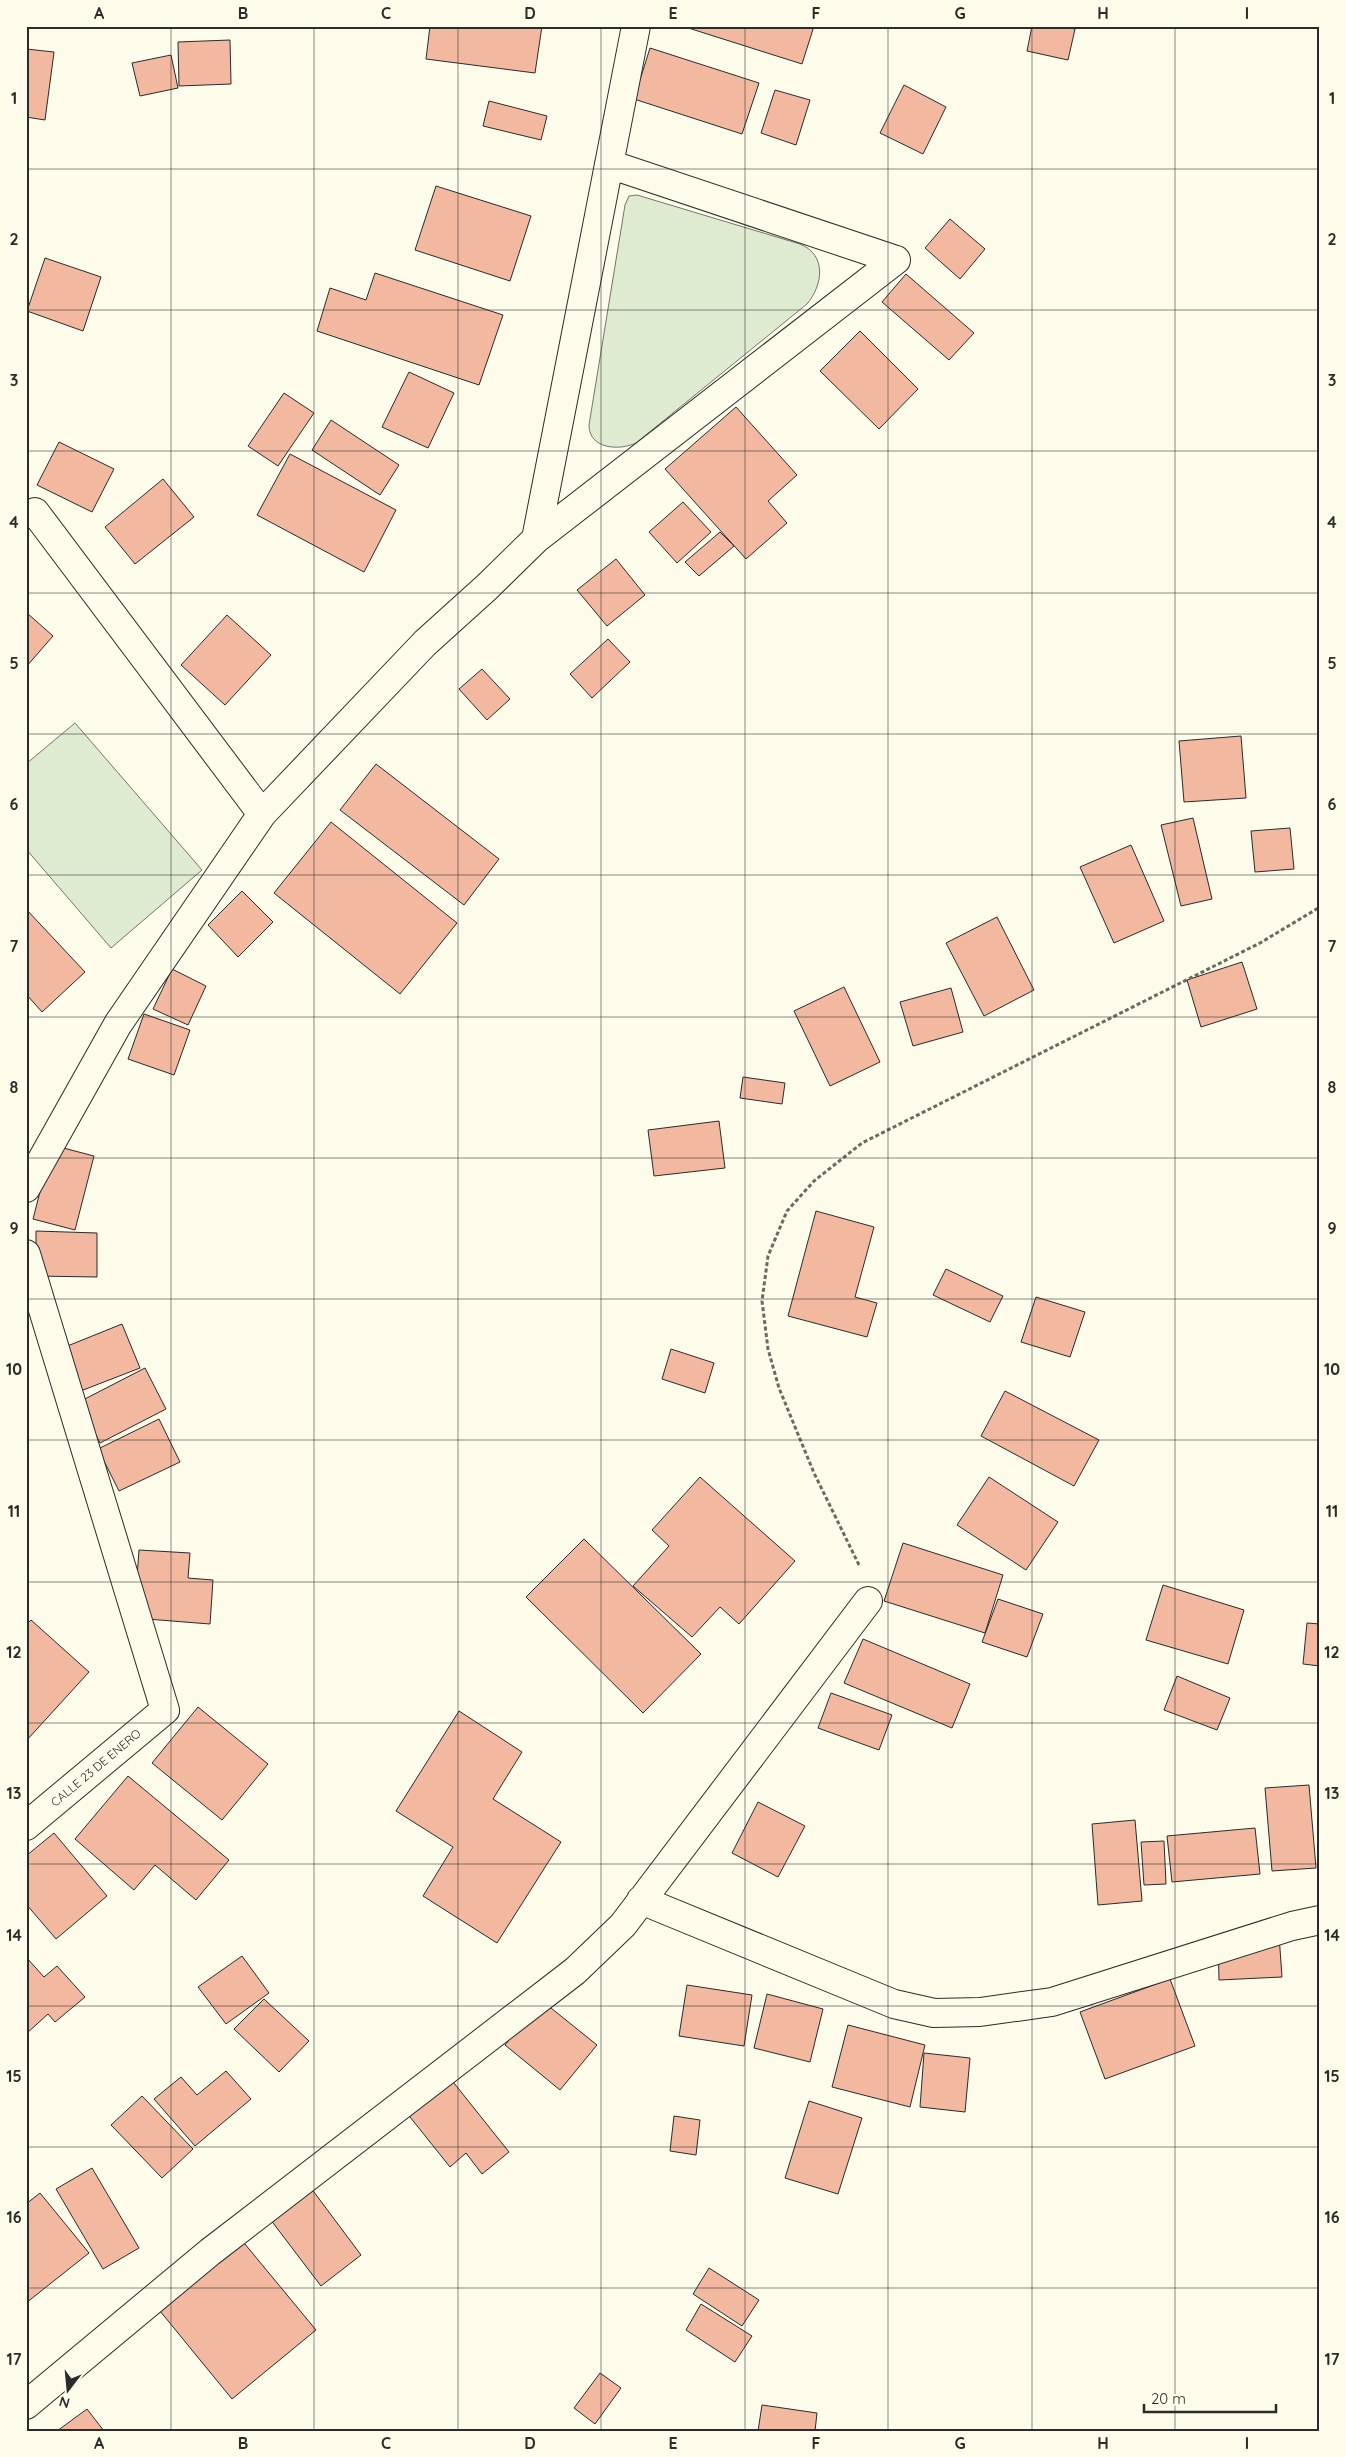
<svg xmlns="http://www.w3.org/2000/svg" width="1346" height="2457" font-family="Quicksand,sans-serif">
	<rect width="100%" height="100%" fill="#fdfbea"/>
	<path fill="#deebd1" stroke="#74746e" d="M637 195 800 244C827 255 823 285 807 304L636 443C619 451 589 449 589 425L625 205 629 196Z
		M75 723 202 870 111 948 26 849V764Z"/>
	<path fill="#f2b8a0" stroke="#2b2b2b" d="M430 26H542L535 73 426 59Z
		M682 26H814L802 64Z
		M1032 26H1060L1075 29 1068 60 1027 51Z
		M230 40 231 84 179 86 178 42Z
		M650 48 759 83 742 134 634 99Z
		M26 49 54 52 45 120 26 117Z
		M171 55 178 88 140 96 132 63Z
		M904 85 946 107 923 154 880 133Z
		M775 90 810 100 796 145 761 133Z
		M489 101 547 116 541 140 483 126Z
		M436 186 531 216 510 281 415 250Z
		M950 219 985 249 960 279 925 248Z
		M45 258 101 277 83 331 27 311Z
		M375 273 503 315 479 385 317 331 330 288 366 300Z
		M906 274 974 333 949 360 882 302Z
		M860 331 918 389 879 429 820 371Z
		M409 372 454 393 428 448 382 427Z
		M284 393 314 413 278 466 248 446Z
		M736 407 797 475 768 501 787 523 746 559 665 469Z
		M331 420 399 465 380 495 312 450Z
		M59 442 114 469 92 512 37 485Z
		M290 454 396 510 364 572 257 515Z
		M163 479 194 517 135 564 105 527Z
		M683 502 711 532 677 563 649 532Z
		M720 532 734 546 699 576 685 562Z
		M616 559 645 595 607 626 577 590Z
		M27 613 53 636 26 667V614Z
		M227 615 271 655 225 705 181 665Z
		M608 639 630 662 592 698 570 674Z
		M482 669 510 699 487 720 459 689Z
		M1241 736 1246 798 1184 802 1179 741Z
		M376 764 499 859 464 905 340 810Z
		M1193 818 1212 899 1181 906 1161 825Z
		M331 822 457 923 400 994 274 893Z
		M1290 828 1294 869 1255 872 1251 831Z
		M1131 845 1164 921 1114 943 1080 867Z
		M242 891 273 922 238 957 208 925Z
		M26 909 85 972 42 1012 26 994Z
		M997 917 1034 990 984 1016 946 943Z
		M1242 962 1257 1009 1201 1027 1187 980Z
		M172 969 206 986 188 1025 153 1009Z
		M844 987 880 1062 830 1086 794 1011Z
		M951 988 963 1032 913 1046 900 1002Z
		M144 1014 190 1030 174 1075 128 1059Z
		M743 1077 785 1083 782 1104 740 1098Z
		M719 1121 725 1168 654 1176 648 1130Z
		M52 1145 94 1156 75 1230 33 1219Z
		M816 1211 874 1227 855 1297 877 1303 867 1337 788 1316Z
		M36 1231 97 1233V1277L36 1276Z
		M946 1269 1003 1296 990 1322 933 1295Z
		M1036 1297 1085 1312 1070 1357 1021 1342Z
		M122 1324 140 1368 78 1392 60 1349Z
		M671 1349 714 1363 705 1393 662 1379Z
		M145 1368 166 1409 100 1443 79 1402Z
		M1005 1391 1099 1440 1074 1486 981 1436Z
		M159 1419 180 1462 119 1491 98 1449Z
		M700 1477 795 1561 739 1624 720 1607 692 1637 633 1586 669 1546 652 1530Z
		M989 1477 1058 1522 1026 1570 957 1525Z
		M584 1539 701 1654 643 1713 526 1597Z
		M903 1543 1003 1575 985 1633 884 1601Z
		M139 1550 190 1553 188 1578 213 1580 210 1624 134 1618Z
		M1163 1585 1244 1610 1228 1664 1146 1640Z
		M998 1599 1043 1614 1027 1657 982 1642Z
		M31 1620 89 1672 26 1741V1625Z
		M1307 1623 1320 1624V1666L1303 1664Z
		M863 1639 970 1684 952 1728 844 1683Z
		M1177 1676 1230 1698 1217 1730 1164 1710Z
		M831 1693 892 1715 879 1750 818 1728Z
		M198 1707 268 1764 222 1820 152 1763Z
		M459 1711 522 1752 493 1799 561 1842 497 1943 423 1896 453 1847 396 1811Z
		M128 1776 229 1860 196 1900 155 1865 134 1890 75 1839Z
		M1309 1785 1316 1868 1272 1871 1265 1788Z
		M758 1802 805 1826 778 1877 732 1853Z
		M1135 1820 1142 1901 1098 1905 1092 1824Z
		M1255 1828 1260 1874 1172 1882 1167 1836Z
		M54 1833 107 1896 56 1939 26 1904V1856Z
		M1164 1841 1166 1884 1144 1885 1141 1842Z
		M1279 1935 1282 1977 1219 1980 1218 1937Z
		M242 1956 269 1993 226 2024 198 1987Z
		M26 1957 44 1977 57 1966 85 1997 55 2022 48 2014 26 2034Z
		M1170 1979 1195 2046 1105 2079 1080 2012Z
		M687 1985 752 1995 744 2046 679 2036Z
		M767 1994 823 2009 810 2062 754 2048Z
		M264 1999 309 2041 279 2072 234 2029Z
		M541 2000 597 2045 560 2090 505 2045Z
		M848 2025 925 2045 910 2107 832 2087Z
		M924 2053 970 2058 965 2112 920 2107Z
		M442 2068 509 2152 482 2174 466 2153 450 2167 398 2102Z
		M226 2071 251 2099 195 2146 154 2099 181 2077 197 2095Z
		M142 2096 193 2149 162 2178 111 2125Z
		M809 2101 862 2118 838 2194 785 2178Z
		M674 2116 700 2120 696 2155 670 2151Z
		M92 2168 139 2248 103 2269 56 2189Z
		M308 2184 361 2255 321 2286 267 2215Z
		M40 2193 89 2253 26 2303V2204Z
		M235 2232 316 2330 232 2399 151 2300Z
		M709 2268 759 2300 742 2326 693 2294Z
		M701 2304 752 2336 735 2362 686 2330Z
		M600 2373 621 2388 595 2424 574 2408Z
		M762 2405 817 2413 815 2431H758Z
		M87 2409 104 2431H57Z"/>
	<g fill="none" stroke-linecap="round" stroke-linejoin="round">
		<g stroke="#2b2b2b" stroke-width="30">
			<path id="street" d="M609 164 896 260
				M35 512 262 814
				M536 539 636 26
				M26 1188 118 1024 262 814 425 643 487 587 536 539 896 260
				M26 1254 165 1710 26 1826
				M641 1900 894 2004 934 2013 980 2012 1052 2002 1292 1926 1320 1920
				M26 2405 210 2252 575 1971 623 1925 868 1601"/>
		</g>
		<path stroke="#6a6964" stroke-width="3" stroke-dasharray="4 2.5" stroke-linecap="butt" d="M859 1565 814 1473 779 1388 768 1349 762 1301 768 1256 787 1211 814 1181 862 1143 1260 943 1320 907"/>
		<use href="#street" stroke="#fdfbea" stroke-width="28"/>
	</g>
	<path fill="none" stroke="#2b2b2b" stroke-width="1" stroke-opacity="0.55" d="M171 26V2431M314 26V2431M458 26V2431M601 26V2431M745 26V2431M888 26V2431M1032 26V2431M1175 26V2431M26 169H1320M26 310H1320M26 451H1320M26 593H1320M26 734H1320M26 875H1320M26 1017H1320M26 1158H1320M26 1299H1320M26 1440H1320M26 1582H1320M26 1723H1320M26 1864H1320M26 2006H1320M26 2147H1320M26 2288H1320"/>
	<g text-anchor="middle" stroke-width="4" stroke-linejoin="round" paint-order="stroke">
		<g font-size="12" fill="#2b2b2b" stroke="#fdfbea">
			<text transform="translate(96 1768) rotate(-40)" y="4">CALLE 23 DE ENERO</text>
		</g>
	</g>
	<rect width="1346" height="2457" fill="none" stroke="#fdfbea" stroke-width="55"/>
	<g transform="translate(68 2390) rotate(196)" stroke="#fdfbea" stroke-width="4" paint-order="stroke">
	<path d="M0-4L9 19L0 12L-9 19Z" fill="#2b2b2b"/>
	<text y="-8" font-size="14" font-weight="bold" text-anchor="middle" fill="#2b2b2b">N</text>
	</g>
	<path d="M1144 2404v8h132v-8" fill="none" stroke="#2b2b2b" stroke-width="2.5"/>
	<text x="1151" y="2404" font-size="15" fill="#2b2b2b" stroke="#fdfbea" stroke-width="4" paint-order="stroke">20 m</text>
	<rect x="28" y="28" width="1290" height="2402" fill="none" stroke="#2b2b2b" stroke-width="2"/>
	<g font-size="16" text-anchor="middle" font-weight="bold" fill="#2b2b2b">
		<text x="99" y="19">A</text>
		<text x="243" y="19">B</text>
		<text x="386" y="19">C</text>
		<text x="530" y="19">D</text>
		<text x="673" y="19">E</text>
		<text x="816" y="19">F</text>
		<text x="960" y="19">G</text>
		<text x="1103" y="19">H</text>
		<text x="1247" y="19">I</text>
		<text x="14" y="104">1</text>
		<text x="1332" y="104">1</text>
		<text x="14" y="245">2</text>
		<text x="1332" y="245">2</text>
		<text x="14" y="386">3</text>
		<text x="1332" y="386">3</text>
		<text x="14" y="528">4</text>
		<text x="1332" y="528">4</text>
		<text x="14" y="669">5</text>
		<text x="1332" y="669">5</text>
		<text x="14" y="810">6</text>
		<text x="1332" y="810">6</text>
		<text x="14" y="952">7</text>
		<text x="1332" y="952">7</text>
		<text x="14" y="1093">8</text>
		<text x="1332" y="1093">8</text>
		<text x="14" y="1234">9</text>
		<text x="1332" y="1234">9</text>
		<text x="14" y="1375">10</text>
		<text x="1332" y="1375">10</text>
		<text x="14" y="1517">11</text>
		<text x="1332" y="1517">11</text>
		<text x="14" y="1658">12</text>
		<text x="1332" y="1658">12</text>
		<text x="14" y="1799">13</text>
		<text x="1332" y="1799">13</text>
		<text x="14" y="1941">14</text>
		<text x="1332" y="1941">14</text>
		<text x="14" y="2082">15</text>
		<text x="1332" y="2082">15</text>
		<text x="14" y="2223">16</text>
		<text x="1332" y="2223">16</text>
		<text x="14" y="2365">17</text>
		<text x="1332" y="2365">17</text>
		<text x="99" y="2449">A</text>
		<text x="243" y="2449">B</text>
		<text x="386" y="2449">C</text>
		<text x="530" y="2449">D</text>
		<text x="673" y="2449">E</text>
		<text x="816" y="2449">F</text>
		<text x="960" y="2449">G</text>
		<text x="1103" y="2449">H</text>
		<text x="1247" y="2449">I</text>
	</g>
</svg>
